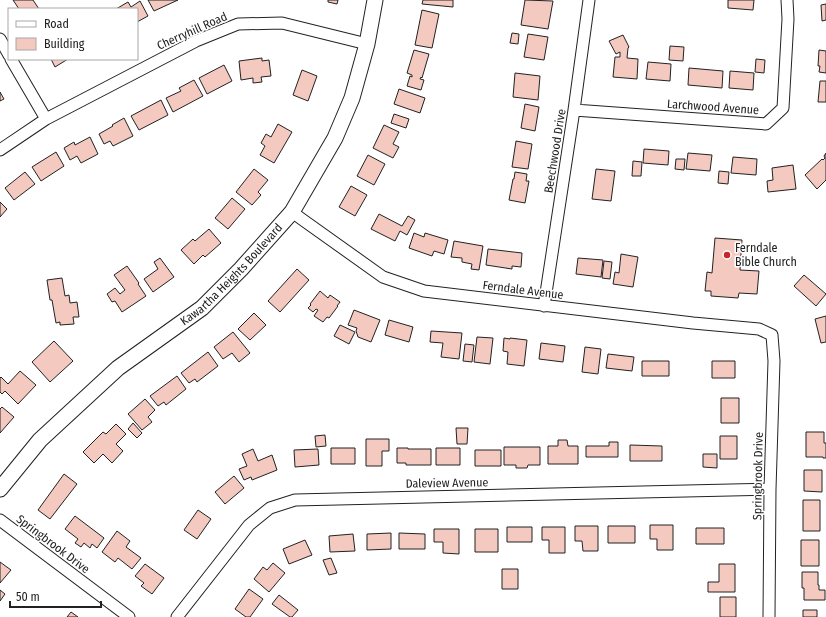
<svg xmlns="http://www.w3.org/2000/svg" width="826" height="617" font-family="'Fira Sans Condensed',sans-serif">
	<rect width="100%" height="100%" fill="#fff"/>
	<path fill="#f3c9c0" stroke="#222" d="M13 0H33L39 9H19Z
		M148 0H178L154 11Z
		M328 0H338L337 4 328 2Z
		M423 0H453V7L422 4Z
		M525 0 553 1 548 29 521 25Z
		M728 0H754L753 10 728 8Z
		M140 1 148 16 137 22V9H116L128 2 131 7Z
		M826 4V20L822 21 821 5Z
		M422 10 439 14 432 48 415 45Z
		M512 33 519 34 518 44 510 43Z
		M528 34 548 37 544 60 524 57Z
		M623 35 629 47 628 48 627 58 638 59 637 79 613 77 615 57H620V52L616 54 609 41Z
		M670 46 684 47 683 61 669 60Z
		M414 50 429 54 422 78 421 77 420 79 424 80 421 90 407 86 410 76 412 77V75L407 73Z
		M819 50 826 51V73L819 72 820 66H818Z
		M262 58V61L269 60 271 76 261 77 262 82 253 83V78L241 80 239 61Z
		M51 59H68L55 67Z
		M756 59 765 60 764 73 755 72Z
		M648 62 671 64 670 81 646 79Z
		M224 65 232 81 207 94 199 78Z
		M689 68 723 71 722 88 688 85Z
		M302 70 317 76 308 101 293 95Z
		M730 71 754 73 753 90 729 88Z
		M515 73 540 76 538 100 513 97Z
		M194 80 203 96 173 112 166 98 181 91 179 88Z
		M820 81H826V102H818Z
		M399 89 425 98 420 113 394 104Z
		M0 92 4 99 0 101Z
		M161 100 168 115 139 130 131 116Z
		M525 104 539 107 535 131 521 128Z
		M394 114 409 119 406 128 391 123Z
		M124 118 133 136 113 146 110 141 104 144 99 134 113 126 112 125Z
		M278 124 292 132 274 163 260 155 265 146 261 143 266 134 271 137Z
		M384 125 399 132 393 144 399 147 393 158 373 148Z
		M90 137 98 154 81 163 77 156 70 160 64 148 74 142 75 145Z
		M516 141 532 144 528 169 512 167Z
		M644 149 669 151 668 165 643 163Z
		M56 152 64 166 41 181 32 167Z
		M688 153 712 155 710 171 686 169Z
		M826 153V180L817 189 805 175 822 159 823 160 825 158 824 156Z
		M368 155 385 164 374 185 357 176Z
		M733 157 757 159 756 175 731 173Z
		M676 159H685L684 170 675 169Z
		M633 161 642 162 641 176H632Z
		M793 165 796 189 768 192 767 181 773 180 772 168Z
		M254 169 268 180 258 192 261 195 252 205 236 192Z
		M596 169 615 171 611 201 592 199Z
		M719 171 729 172 728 184 718 183Z
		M25 172 35 184 14 200 5 188Z
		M515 172 527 174 526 181H529L525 203 509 200 513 179H514Z
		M351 186 367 195 355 216 339 207Z
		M232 198 245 209 228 229 215 218Z
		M0 202 7 209 0 217Z
		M379 214 402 226 408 216 415 220 407 235 400 231 395 241 371 229Z
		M209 229 221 243 205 257 203 255 194 264 181 250 193 239 195 241Z
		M414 233 424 237 425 233 448 240 444 254 434 251 432 256 409 248Z
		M715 238 742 240 740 270 759 271 757 294 739 293 738 298 711 296V291H705L707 272 712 273Z
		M454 241 483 246 479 270 471 269 472 264 462 262V258L451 257Z
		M488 249 522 253 521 267 512 266V269L486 265Z
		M621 254 638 257 633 287 613 284 615 272 619 273Z
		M160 258 174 277 153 292 144 279 158 269 154 262Z
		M578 258 603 260 601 277 576 274Z
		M604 261 612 262 610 279 602 278Z
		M127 266 139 283 138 284 146 296 122 312 115 301 112 302 107 294 115 288 120 294 125 290 114 275Z
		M297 269 309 280 280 312 268 301Z
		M804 275 826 294 816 306 794 286Z
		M62 278 65 296 69 295 70 303 77 302 79 317H73L74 324 60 325V322L56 323 52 300H50L47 280Z
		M320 291 328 298 330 295 340 302 337 306H338L329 318 327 317 323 322 314 316 318 310 316 309 313 312 308 308 311 305 310 304Z
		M354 310 380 320 371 342 358 337 356 331 357 328 348 325Z
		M254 313 266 325 250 340 238 329Z
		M826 316V342L821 343 815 319Z
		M389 320 413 327 409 342 385 335Z
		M340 325 355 332 349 344 334 336Z
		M431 331 462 333 459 359 441 357 443 343 430 342Z
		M233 332 250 353 239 362 232 353 223 359 214 347Z
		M477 337 493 338 490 364 474 362Z
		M504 338 510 339V338L527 340 524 366 507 364 508 352 503 351Z
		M54 341 73 361 50 382 32 362Z
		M541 343 565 346 563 362 539 359Z
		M465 344 474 345 472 362 463 361Z
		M585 347 601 349 598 374 582 372Z
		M208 352 218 366 197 382 195 379 189 383 181 373Z
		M608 354 634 357 632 371 606 368Z
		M642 361H669V376H642Z
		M712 361H735V378H712Z
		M20 371 36 385 18 404 5 391 2 394 0 392V378L1 377 8 384Z
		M177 376 186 389 166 405 164 402 158 406 150 396Z
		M721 398H739V423H721Z
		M145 399 155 410 148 417 152 422 142 430 128 414Z
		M2 407 14 417 0 433V409Z
		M133 423 142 433 137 438 128 429Z
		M116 424 126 434 116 444 123 451 112 463 103 454 94 463 83 452 103 432 106 434Z
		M456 428H468L467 444H457Z
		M806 432H824V443H826V458H823V457H806Z
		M325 435 326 446 316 447 315 436Z
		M720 436H737V459H720Z
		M366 439H389V451H382V466H366Z
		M558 440H567L568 446H578V464H548V446H558Z
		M609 442H618V457H586V446H609Z
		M630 445 662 446V461H630Z
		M504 447H540V465H528L527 468H516V465H504Z
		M331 448H355V464H331Z
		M397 448H408V449H431V465H406V463H397Z
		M436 448H460V465H436Z
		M253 449 258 461 272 455 277 470 252 480 251 477 244 480 239 469 247 466 242 454Z
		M318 449 319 465 295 467 294 450Z
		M475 450H501V466H475Z
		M703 454H717V468L703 467Z
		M804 470H822V492L804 491Z
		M64 474 77 484 50 519 38 510Z
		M234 476 244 488 225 504 215 492Z
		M803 500H820V531H803Z
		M198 510 211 519 197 539 184 530Z
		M75 516 104 538 97 548 92 544 90 548 84 543 81 547 75 543 78 539 65 529Z
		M650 525H673V550H657V539H650Z
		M575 526H598V551H583L582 541H575Z
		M608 526H635V543H608Z
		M507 527H532V542H507Z
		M542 527H565V553H549V540H542Z
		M696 528H724V544H696Z
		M434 529H459V554L443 553V542H434Z
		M475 529H498V552H475Z
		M117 531 130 541 126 547 141 558 132 569 118 558 115 562 102 552Z
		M391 533V549L367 550V534Z
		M399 533 425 534V549H399Z
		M353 534 355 551 330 552 329 536Z
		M305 540 312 555 289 564 283 549Z
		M801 540H819V566H801Z
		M331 558 337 573 329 575 323 560Z
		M0 562 11 570 0 583Z
		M273 563 285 573 269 592 254 579 263 567 267 570Z
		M145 564 164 578 152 594 141 586 144 583 135 576Z
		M719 564H735V592H708V582H719Z
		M502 569H518V589H502Z
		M802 572H818V585H819V590H825V600H804V588H802Z
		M249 589 263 599 250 617H246L235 609Z
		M0 590 5 594 0 601Z
		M279 595 298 610 292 617H290L272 604Z
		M720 597H736V617H720Z
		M803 610H817V617H803Z
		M71 612 78 617H67Z"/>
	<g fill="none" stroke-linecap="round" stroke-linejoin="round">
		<g stroke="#222" stroke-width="13">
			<path id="street" d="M0 39 9 55
				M11 59 46 119
				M574 110 766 124 783 108 788 19 787 0
				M0 150 46 119 196 41 238 24 282 23 367 44
				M292 212 303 220 383 277 424 291 693 323 759 329 772 335 774 361 770 489 769 617
				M544 306 574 110 589 0
				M0 520 129 617
				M177 617 249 525 270 508 295 500 770 489"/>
		</g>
		<g stroke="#222" stroke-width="17">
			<g id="secondary">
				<path id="s1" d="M0 489 40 440 118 368 202 308 241 269 292 212 335 138 352 98 367 44 375 0"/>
			</g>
		</g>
		<use href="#street" stroke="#fff" stroke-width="11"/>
		<use href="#secondary" stroke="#fff" stroke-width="15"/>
	</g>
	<circle fill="#c62828" stroke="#fff" stroke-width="1.5" cx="727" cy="255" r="4"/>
	<g text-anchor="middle" stroke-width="3" stroke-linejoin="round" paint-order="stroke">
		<g font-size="12" fill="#222" stroke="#fff">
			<text transform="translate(192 31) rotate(-24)" y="4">Cherryhill Road</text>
			<text transform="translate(713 107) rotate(4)" y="4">Larchwood Avenue</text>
			<text transform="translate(555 151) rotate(-81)" y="4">Beechwood Drive</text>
			<text dy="4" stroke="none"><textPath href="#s1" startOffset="317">Kawartha Heights Boulevard</textPath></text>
			<text transform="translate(523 290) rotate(7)" y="4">Ferndale Avenue</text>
			<text transform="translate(758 476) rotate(-89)" y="4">Springbrook Drive</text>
			<text transform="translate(447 483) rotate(-1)" y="4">Daleview Avenue</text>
			<text transform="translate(53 544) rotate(37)" y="4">Springbrook Drive</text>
		</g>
		<g font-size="12" fill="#222" stroke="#fff" text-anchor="start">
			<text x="735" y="252">Ferndale<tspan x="735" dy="14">Bible Church</tspan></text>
		</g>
	</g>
	<rect x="8" y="8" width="130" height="52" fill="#ffffff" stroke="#a7a7a7"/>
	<rect x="16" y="21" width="20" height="6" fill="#ffffff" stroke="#a7a7a7"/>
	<text x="44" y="28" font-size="12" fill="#222222">Road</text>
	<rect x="16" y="38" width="20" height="12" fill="#f3c9c0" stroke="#a7a7a7"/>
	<text x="44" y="48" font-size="12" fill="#222222">Building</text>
	<path d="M10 601v6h91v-6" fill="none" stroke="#222222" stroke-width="2"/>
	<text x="16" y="601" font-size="12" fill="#222222" stroke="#ffffff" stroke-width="3" paint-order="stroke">50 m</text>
</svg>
